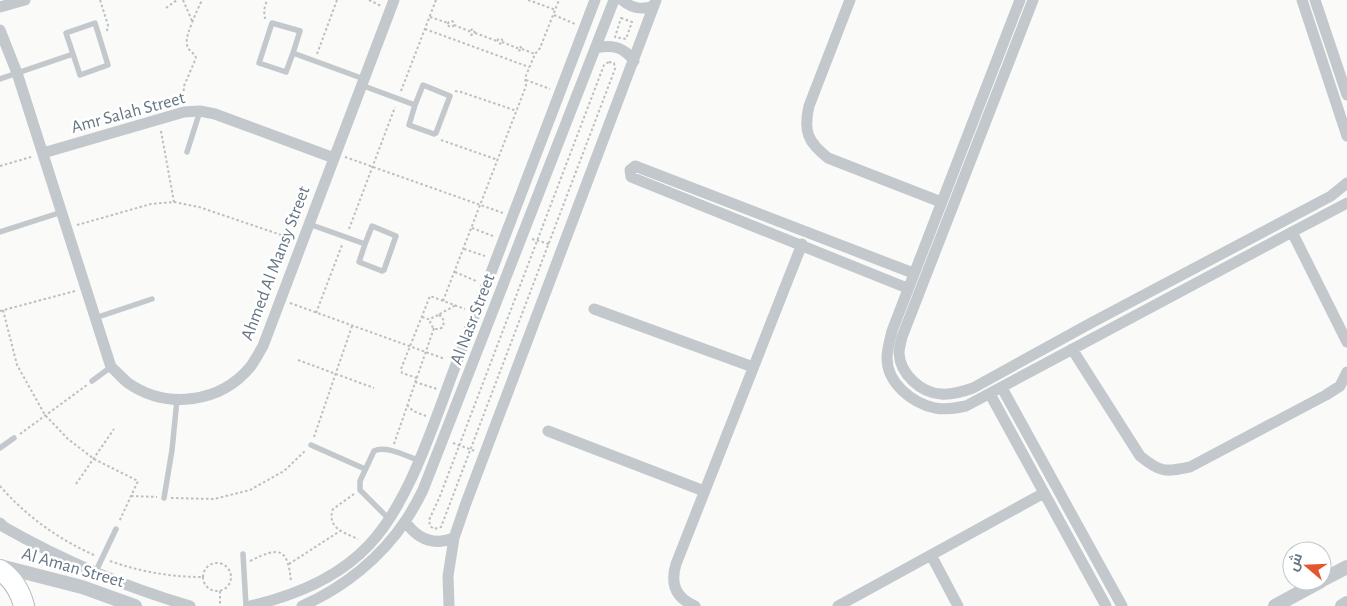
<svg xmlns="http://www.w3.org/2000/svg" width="1347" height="606" font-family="'Alegreya Sans',Cairo,sans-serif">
	<rect width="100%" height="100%" fill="#fafaf8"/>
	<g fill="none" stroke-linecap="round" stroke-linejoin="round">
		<g stroke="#b4b9bd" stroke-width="22">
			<path id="motorway" d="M0 570C13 579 20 590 24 606"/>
		</g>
		<path stroke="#bbbfc2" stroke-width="2" stroke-dasharray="2.5 2.5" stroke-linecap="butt" d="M100 0 108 25 107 31
			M183 0 193 23
			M369 0 381 6
			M528 0 556 10
			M166 8 177 0
			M554 15 575 24
			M430 17 448 23
			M621 18 632 22 626 39 615 37Z
			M265 19 264 10 267 0
			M448 24a3 3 0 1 1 6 0a3 3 0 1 1-6 0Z
			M454 25 469 31 471 35 475 33 473 29 469 31
			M425 29 529 67
			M475 33 497 41
			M497.5 41a2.5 2.5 0 1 1 5 0a2.5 2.5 0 1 1-5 0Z
			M502 42 517 48 520 46 522 49 518 51 517 48
			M522 49 535 54
			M317 54 337 0
			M609 62 614 63 615 69 441 527 434 529 430 526 429 520 440 496 604 65Z
			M526 80 550 89
			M401 91 436 0
			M455 91 461 92 517 111
			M183 101 184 86 196 58C194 52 188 51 187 45 184 37 198 9 202 0
			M161 131 174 202
			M441 140 498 160
			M345 157 503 213
			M0 166 31 157
			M77 225 151 204 174 202 199 207 293 239
			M472 228 493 236
			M349 229 395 107
			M532 239 549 244
			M464 249 485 256
			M455 272 476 281
			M443 301 526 86 525 78 535 54 540 48 559 0
			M290 303 445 359
			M3 310 17 365 45 415 68 439 94 459 138 481 119 522
			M0 311 75 291
			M316 313 342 245
			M438 315 432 318 430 323C433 329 437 331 443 327L444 321 441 316 438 315 456 305
			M422 317 431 320
			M298 360 374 388
			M417 378 402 373 401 369 430 296 465 309
			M415 382 437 389
			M407 405 413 411 426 416
			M20 434 87 385
			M314 437 352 326
			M453 443 475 451
			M394 444 434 328
			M76 484 114 429
			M0 486C26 516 58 539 94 555
			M354 494 333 509C326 528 345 533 358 539
			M131 496 157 497
			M171 498 214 499 250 490 284 471 305 451
			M110 561C141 572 171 577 203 577
			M250 561C280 546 288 548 291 582
			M203 577a14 14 0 1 1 28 0a14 14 0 1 1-28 0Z
			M289 564 340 531
			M220 591V606"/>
		<path stroke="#c3c8cc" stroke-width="5.5" d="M95 23 108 65 80 75 66 33Z
			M293 53 286 72 259 63 272 23 300 31 293 53 364 79
			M0 79 73 54
			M361 85 415 105 409 125 434 134 436 133 450 96 423 85 415 105
			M187 152 200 111
			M309 224 365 244 359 262 382 271 384 270 396 236 372 226 365 244
			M0 232 62 212
			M95 318 152 299
			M92 381 111 367
			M311 445 365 469
			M0 448 14 438
			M164 498 172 450 177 400
			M389 519 360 490V481L374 451C386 445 406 456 418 460
			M243 554 246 606
			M96 571 116 529"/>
		<path stroke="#c3c8cc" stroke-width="11" d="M622 0C632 9 642 10 654 6
			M850 0 809 106C803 132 808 142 828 158L941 202
			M1020 0 892 331C890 340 887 349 887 358 887 383 912 403 935 408 946 410 956 408 966 406L1292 232 1347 203
			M1033 0 902 337C901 342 899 348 899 353 900 374 921 393 941 394 952 395 962 392 973 388L1091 323 1331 196 1347 183
			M1302 0 1347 136
			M1315 0 1347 95
			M0 7 25 0
			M0 30 17 73 111 367C117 372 122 378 128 383 167 410 221 403 251 366 255 360 259 353 263 346L394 0
			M596 48C612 44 624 47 634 61
			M43 153 184 112 200 111 215 114 334 158
			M1292 232 1347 342
			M907 288 631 177 630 170 635 166 913 273
			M594 309 753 367
			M1072 349 1140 456C1161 473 1165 472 1190 467L1326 395 1340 386 1347 372
			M1002 388 1122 606
			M990 394 1106 606
			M548 431 704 491
			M405 521C417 539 433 546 454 538
			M0 523 4 527C62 560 125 587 190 606
			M931 555 958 606
			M250 606C294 596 338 578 369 545 412 500 437 412 460 354 505 236 550 118 595 0
			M302 606C343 588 381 558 406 520 412 511 418 500 423 490L614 0
			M449 606 448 576 454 538 466 503 656 0
			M695 606C676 598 670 584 676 564L802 244
			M838 606 1044 493"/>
		<path stroke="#c3c8cc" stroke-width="14" d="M0 566 82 587 135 606
			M1322 580 1347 567
			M1275 606 1321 581
			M1342 606 1347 603"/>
		<use href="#motorway" stroke="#fff" stroke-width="20"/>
	</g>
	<g text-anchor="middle" stroke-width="5" stroke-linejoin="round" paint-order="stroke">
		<g font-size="18" fill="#657683" stroke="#fff">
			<text transform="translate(128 112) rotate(-15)" y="6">Amr Salah Street</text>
			<text transform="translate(275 263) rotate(-69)" y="6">Ahmed Al Mansy Street</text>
			<text transform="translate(472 319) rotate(-69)" y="6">Al Nasr Street</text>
			<text transform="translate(73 567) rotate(16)" y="6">Al Aman Street</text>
		</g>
	</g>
	<g transform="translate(1307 566) rotate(289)"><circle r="24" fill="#ffffff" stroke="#c1c8cd"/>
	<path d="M0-4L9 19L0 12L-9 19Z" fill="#e4572e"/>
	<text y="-8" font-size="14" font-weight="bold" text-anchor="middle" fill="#657683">ش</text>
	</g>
</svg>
